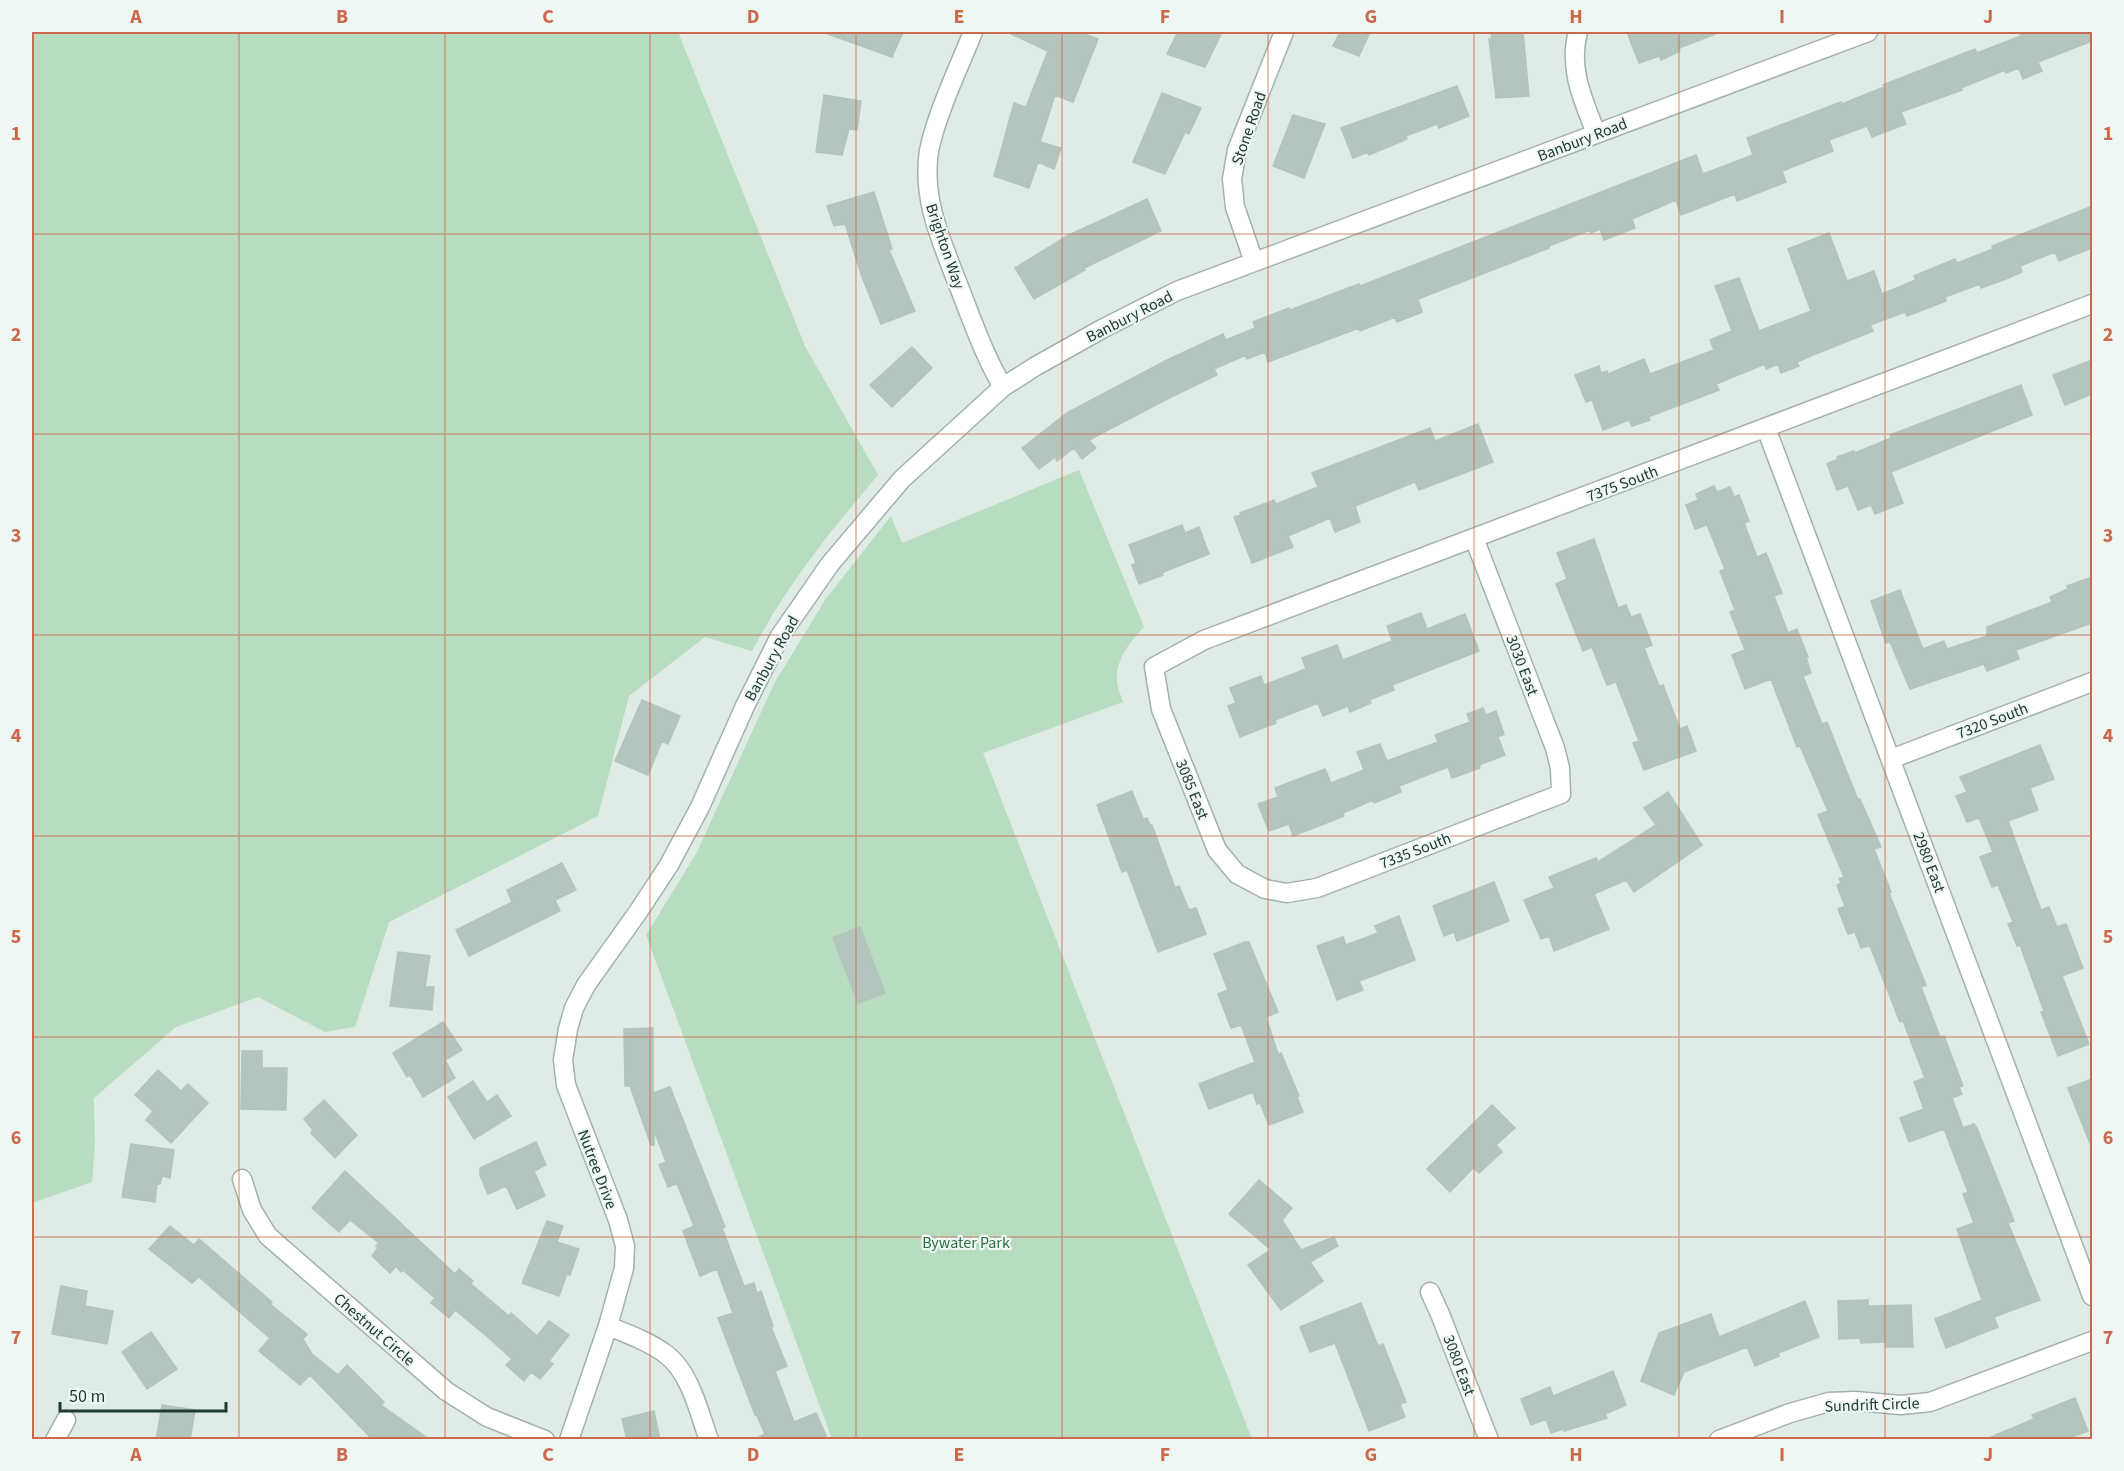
<svg xmlns="http://www.w3.org/2000/svg" width="2124" height="1471" font-family="'Source Sans 3',sans-serif">
	<rect width="100%" height="100%" fill="#dfebe5"/>
	<path fill="#b7dcc0" d="M32 32H678L805 346 878 475C831 530 786 586 752 651L705 637 629 696 598 816 389 922 355 1027 325 1032 258 997 176 1027 94 1098 95 1146 92 1182 32 1203Z
		M1079 470 1144 627C1129 643 1115 660 1117 683 1118 689 1121 696 1123 702L983 753 1252 1439H832L646 935 696 854 774 684 825 600 891 516 902 543Z"/>
	<path fill="#b4c5be" stroke="#b2c4bc" stroke-width="1.5" d="M829 32H903L892 57 828 34Z
		M1007 32H1078L1098 39 1073 102 1055 95 1040 142 1061 148 1054 169 1038 162 1029 188 994 176 1014 103 1026 107 1048 51Z
		M1178 32H1222L1205 67 1167 54Z
		M1340 32H1370L1359 56 1333 46Z
		M1491 32H1523L1529 96 1496 98 1489 39H1492Z
		M1627 32H1718V33L1679 48 1680 51 1661 60 1659 56 1639 63Z
		M2019 32H2092V41L2038 62 2042 71 2023 79 2019 68 2006 73 2005 70 1961 88 1962 90 1901 112 1906 124 1872 137 1867 126 1829 140 1833 151 1782 171 1786 182 1737 201 1735 194 1681 215 1676 200 1632 219 1635 228 1604 240 1600 229 1591 233 1590 230 1549 246V248L1418 299 1422 312 1397 322 1395 317 1360 331 1359 328 1268 362 1265 352 1247 359 1246 355 1214 369 1217 375 1169 398 1089 440 1096 448 1082 459 1074 448 1057 461 1055 457 1039 469 1022 448 1067 413 1167 360 1223 334 1226 340 1255 328 1253 322 1289 308 1290 310 1359 284 1360 286 1696 155 1703 174 1753 155 1747 138 1841 102 1842 104 1884 87 1883 85 1975 49 1977 53 2021 36Z
		M1457 86 1469 116 1439 128 1437 124 1406 136 1407 139 1369 155 1368 152 1353 158 1341 128Z
		M1162 93 1201 108 1189 134 1185 132 1165 174 1133 162Z
		M824 95 861 101 857 130 849 129 842 155 816 152Z
		M1293 115 1325 124 1304 178 1273 166Z
		M874 192 892 249 889 250 915 311 881 324 862 277 845 224 834 226 827 206Z
		M1147 199 1161 231 1084 268 1085 270 1034 299 1015 268 1067 236Z
		M2092 206V248L2059 261 2055 252 2020 266 2022 272 2006 279 1981 288 1980 284 1945 297 1946 301 1907 316 1905 312 1870 325 1873 331 1813 355 1797 362 1799 366 1781 373 1778 364 1766 369 1765 364 1716 384 1719 390 1648 417 1650 420 1632 426 1629 420 1603 430 1592 400 1586 402 1575 375 1599 366 1601 373 1607 371 1608 374 1644 359 1650 374 1714 350 1710 340 1732 331 1715 286 1739 278 1759 331 1811 311 1788 249 1829 233 1847 281 1874 271 1882 294 1916 280 1914 276 1955 259 1957 263 1993 249 1992 246Z
		M912 347 932 368 892 407 870 385Z
		M2092 360V394L2065 405 2053 375Z
		M2021 385 2032 415 1891 472 1903 503 1875 514 1871 505 1858 510 1848 486 1837 490 1827 464 1838 459 1837 457 1854 451 1855 453 1891 438 1890 435Z
		M1478 424 1493 462 1419 490 1415 482 1355 506 1360 522 1335 532 1330 518 1288 536 1293 547 1252 563 1234 517 1241 515 1240 513 1274 500 1276 504 1318 487 1312 473 1430 428 1435 441Z
		M1714 486 1717 492 1730 487 1734 497 1739 495 1749 521 1744 523 1757 557 1766 553 1782 593 1774 596 1788 633 1797 629 1808 657H1806L1811 673 1803 676 1822 724 1827 722 1858 800 1860 799 1881 847 1874 849 1891 892 1889 893 1926 985 1921 987 1940 1037 1944 1036 1963 1086 1959 1087 1962 1094 1952 1098 1963 1128 1974 1124 1977 1128 2014 1221 2008 1223 2040 1300 1994 1317 1998 1327 1946 1348 1935 1319 1982 1300 1957 1229 1974 1223 1963 1194 1968 1192 1944 1129 1909 1142 1900 1118 1924 1109 1914 1082 1925 1078 1903 1021 1900 1022 1870 946 1861 948 1855 932 1848 934 1838 909 1845 906 1837 885 1841 883 1839 879 1844 877 1818 815 1828 811 1800 746 1797 747 1771 679 1745 689 1732 655 1745 650 1730 612 1735 610 1720 571 1725 569 1707 525 1695 529 1686 505 1698 500 1696 494Z
		M1182 525 1185 533 1199 527 1209 554 1168 570 1162 573 1163 575 1139 584 1132 565 1136 563 1129 545Z
		M1594 539 1618 608 1626 605 1631 617 1640 614 1652 645 1644 648 1659 686 1663 685 1680 729 1687 726 1696 751 1644 770 1633 743 1639 741 1616 682 1607 685 1592 647 1583 651 1556 584 1567 579 1557 553Z
		M2092 577V623L2016 650 2019 659 1987 671 1984 664 1910 689 1890 642 1886 643 1871 601 1900 590 1923 649 1944 641 1947 649 1987 636V627L2052 602 2050 597 2068 589 2067 586Z
		M1421 613 1427 629 1465 614 1479 651 1392 685 1394 690 1369 700 1371 703 1350 712 1348 706 1323 716 1318 703 1275 720 1276 723 1240 737 1228 706 1236 703 1230 688 1261 676 1264 685 1306 669 1302 658 1337 645 1343 660 1392 641 1387 626Z
		M642 700 680 716 668 744 662 741 648 775 615 761Z
		M1483 708 1486 715 1496 711 1504 734 1498 737 1505 755 1479 765 1480 768 1452 778 1448 767 1399 786 1401 792 1374 803 1373 800 1343 813 1344 816 1293 836 1289 824 1269 831 1258 804 1278 797 1275 788 1325 769 1331 783 1364 770 1357 752 1380 744 1387 761 1438 742 1435 735 1470 722 1467 714Z
		M2040 745 2054 779 2030 788 2038 810 2008 821 2041 910 2049 907 2057 927 2066 924 2083 968 2062 976 2089 1044 2058 1056 2041 1012 2044 1011 2020 945 2017 946 2008 924 2013 922 1998 885 1992 887 1980 857 1993 852 1979 818 1967 822 1956 796 1967 792 1960 777Z
		M1132 791 1143 819 1147 818 1150 825H1152L1175 888 1179 886 1189 910 1196 908 1206 934 1158 952 1127 870 1122 872 1097 805Z
		M1668 792 1702 845 1634 892 1626 880 1594 894 1609 929 1554 951 1549 936 1541 939 1524 900 1554 888 1549 877 1596 858 1598 862 1656 825 1644 808Z
		M562 863 576 890 555 900 560 911 469 956 456 930 512 902 507 890Z
		M1494 882 1509 921 1457 941 1454 932 1444 936 1433 906Z
		M1399 916 1415 960 1359 981 1363 990 1337 1000 1317 946 1343 937 1346 945 1378 933 1375 926Z
		M860 927 885 993 858 1003 833 938Z
		M1245 942H1249L1278 1012 1266 1017 1278 1054 1281 1053 1299 1096 1297 1097 1303 1112 1269 1125 1260 1103 1257 1104 1253 1092 1209 1109 1199 1084 1255 1062 1241 1025 1231 1028 1218 994 1228 990 1214 954Z
		M398 952 430 956 425 987H434L432 1010 390 1006Z
		M443 1022 462 1050 445 1060 455 1078 423 1097 410 1075 407 1077 393 1053Z
		M653 1028V1093L670 1087 725 1227 722 1228 744 1286 754 1283 757 1293 761 1291 773 1326 771 1327 787 1366 775 1371 794 1422 816 1413 828 1440H753L765 1434 756 1414 755 1415 718 1318 733 1313 717 1269 700 1276 683 1231 694 1226 678 1186 675 1184 668 1187 659 1165 666 1162 654 1130V1145H651L630 1086H625L624 1029Z
		M242 1051H262V1068H287L286 1110 241 1109Z
		M158 1070 181 1091 188 1084 208 1103 171 1143 146 1120 153 1111 135 1095Z
		M2092 1079V1146H2091L2068 1088Z
		M473 1081 487 1102 497 1095 511 1116 474 1139 448 1097Z
		M324 1100 357 1135 335 1158 311 1133 313 1130 304 1119Z
		M1492 1105 1515 1128 1496 1145 1502 1152 1479 1173 1473 1168 1450 1192 1427 1169Z
		M536 1142 546 1165 534 1171 545 1196 517 1209 506 1186 488 1194 480 1175V1168Z
		M131 1144 174 1150 170 1178 162 1176 160 1184H157L155 1202 122 1197Z
		M345 1171 455 1274 459 1269 473 1281 471 1284 509 1316 511 1313 537 1336 549 1321 569 1335 549 1361 553 1364 540 1379 531 1372 524 1381 506 1365 512 1359 489 1338 455 1310 449 1318 431 1303 435 1298 403 1270 401 1272 396 1266 390 1273 372 1256 378 1248 376 1246 379 1243 350 1220 339 1232 312 1208Z
		M1259 1180 1292 1208 1282 1220 1301 1250 1334 1237 1338 1246 1310 1262 1323 1281 1281 1310 1248 1265 1271 1250 1229 1214Z
		M547 1221 563 1226 557 1242 579 1249 570 1275 567 1274 559 1296 522 1283Z
		M170 1226 194 1245 199 1239 272 1302 270 1304 307 1334 303 1339 312 1354 338 1375 347 1365 384 1402 381 1405 430 1440H373L310 1375 300 1385 259 1351 270 1338 199 1277 192 1283 149 1249Z
		M61 1286 87 1291 85 1306 113 1311 107 1344 52 1334Z
		M1868 1300V1306L1911 1305 1913 1347H1886V1342L1861 1343 1860 1338 1839 1339 1838 1301Z
		M1805 1301 1819 1337 1778 1353 1779 1356 1755 1366 1747 1347 1684 1372 1674 1395 1641 1381 1659 1333 1711 1314 1719 1337Z
		M1361 1303 1378 1346 1383 1344 1406 1402 1400 1404 1405 1417 1369 1431 1335 1343 1310 1352 1300 1327Z
		M151 1332 177 1369 147 1389 122 1352Z
		M1613 1371 1626 1405 1605 1414 1607 1418 1564 1431 1563 1429 1551 1433 1546 1419 1531 1425 1521 1399 1550 1387 1553 1396Z
		M2075 1398 2088 1431 2064 1440H1984L2034 1419 2032 1415Z
		M162 1405 195 1410 190 1440H156Z
		M654 1411 660 1440H627L622 1419Z"/>
	<g fill="none" stroke-linecap="round" stroke-linejoin="round">
		<g stroke="#a2b3ac" stroke-width="21">
			<path id="minor" d="M973 32C959 67 936 115 929 151 921 201 944 247 961 292 974 325 985 357 1003 387
				M1578 32C1568 68 1583 100 1596 133
				M1254 262 1235 207 1232 179 1237 150 1284 32
				M1766 428 2092 1296
				M1474 538 1555 748 1560 768 1561 794 1317 888 1287 893 1265 889 1237 874 1217 850 1161 709 1154 667 1204 640 2092 304
				M1891 759 2092 682
				M242 1179 252 1210 268 1236 446 1391 487 1417 545 1440
				M1430 1292 1440 1314 1489 1440
				M608 1326C628 1334 650 1342 667 1355 691 1374 699 1413 709 1440
				M55 1440 66 1420
				M569 1440 608 1326 624 1268 625 1246 618 1220 566 1085 563 1060 568 1029 574 1008 586 985 638 912 669 865 700 807 745 706 780 636 830 564 902 479 1003 387 1036 366 1102 329 1177 291 1868 32
				M1719 1440 1790 1413 1829 1402 1855 1401 1901 1405 1930 1402 2092 1341"/>
		</g>
		<use href="#minor" stroke="#fff" stroke-width="18"/>
	</g>
	<path fill="none" stroke="#ca694d" stroke-width="1.5" stroke-opacity="0.55" d="M239 32V1440M445 32V1440M650 32V1440M856 32V1440M1062 32V1440M1268 32V1440M1474 32V1440M1679 32V1440M1885 32V1440M32 234H2092M32 434H2092M32 635H2092M32 836H2092M32 1037H2092M32 1237H2092"/>
	<g text-anchor="middle" stroke-width="4.5" stroke-linejoin="round" paint-order="stroke">
		<g font-size="16" fill="#203b32" stroke="#eff7f3">
			<text transform="translate(1248 128) rotate(-71)" y="6">Stone Road</text>
			<text transform="translate(1582 139) rotate(-21)" y="6">Banbury Road</text>
			<text transform="translate(946 246) rotate(71)" y="6">Brighton Way</text>
			<text transform="translate(1129 316) rotate(-27)" y="6">Banbury Road</text>
			<text transform="translate(1622 483) rotate(-21)" y="6">7375 South</text>
			<text transform="translate(771 658) rotate(-61)" y="6">Banbury Road</text>
			<text transform="translate(1523 665) rotate(69)" y="6">3030 East</text>
			<text transform="translate(1992 720) rotate(-21)" y="6">7320 South</text>
			<text transform="translate(1193 789) rotate(68)" y="6">3085 East</text>
			<text transform="translate(1415 850) rotate(-21)" y="6">7335 South</text>
			<text transform="translate(1930 862) rotate(69)" y="6">2980 East</text>
			<text transform="translate(598 1169) rotate(69)" y="6">Nutree Drive</text>
			<text transform="translate(375 1329) rotate(41)" y="6">Chestnut Circle</text>
			<text transform="translate(1460 1365) rotate(69)" y="6">3080 East</text>
			<text transform="translate(1872 1404) rotate(-2)" y="6">Sundrift Circle</text>
		</g>
		<g font-size="16" fill="#2a7243" stroke="#eff7f3">
			<text x="966" y="1248">Bywater Park</text>
		</g>
	</g>
	<rect width="2124" height="1471" fill="none" stroke="#eff7f3" stroke-width="66"/>
	<path d="M60 1402v9h166v-9" fill="none" stroke="#203b32" stroke-width="3"/>
	<text x="69" y="1402" font-size="18" fill="#203b32" stroke="#eff7f3" stroke-width="4.5" paint-order="stroke">50 m</text>
	<rect x="33" y="33" width="2058" height="1405" fill="none" stroke="#ca694d" stroke-width="2"/>
	<g font-size="20" text-anchor="middle" font-weight="bold" fill="#ca694d">
		<text x="136" y="23">A</text>
		<text x="342" y="23">B</text>
		<text x="548" y="23">C</text>
		<text x="753" y="23">D</text>
		<text x="959" y="23">E</text>
		<text x="1165" y="23">F</text>
		<text x="1371" y="23">G</text>
		<text x="1576" y="23">H</text>
		<text x="1782" y="23">I</text>
		<text x="1988" y="23">J</text>
		<text x="16" y="140">1</text>
		<text x="2108" y="140">1</text>
		<text x="16" y="341">2</text>
		<text x="2108" y="341">2</text>
		<text x="16" y="542">3</text>
		<text x="2108" y="542">3</text>
		<text x="16" y="742">4</text>
		<text x="2108" y="742">4</text>
		<text x="16" y="943">5</text>
		<text x="2108" y="943">5</text>
		<text x="16" y="1144">6</text>
		<text x="2108" y="1144">6</text>
		<text x="16" y="1344">7</text>
		<text x="2108" y="1344">7</text>
		<text x="136" y="1461">A</text>
		<text x="342" y="1461">B</text>
		<text x="548" y="1461">C</text>
		<text x="753" y="1461">D</text>
		<text x="959" y="1461">E</text>
		<text x="1165" y="1461">F</text>
		<text x="1371" y="1461">G</text>
		<text x="1576" y="1461">H</text>
		<text x="1782" y="1461">I</text>
		<text x="1988" y="1461">J</text>
	</g>
</svg>
